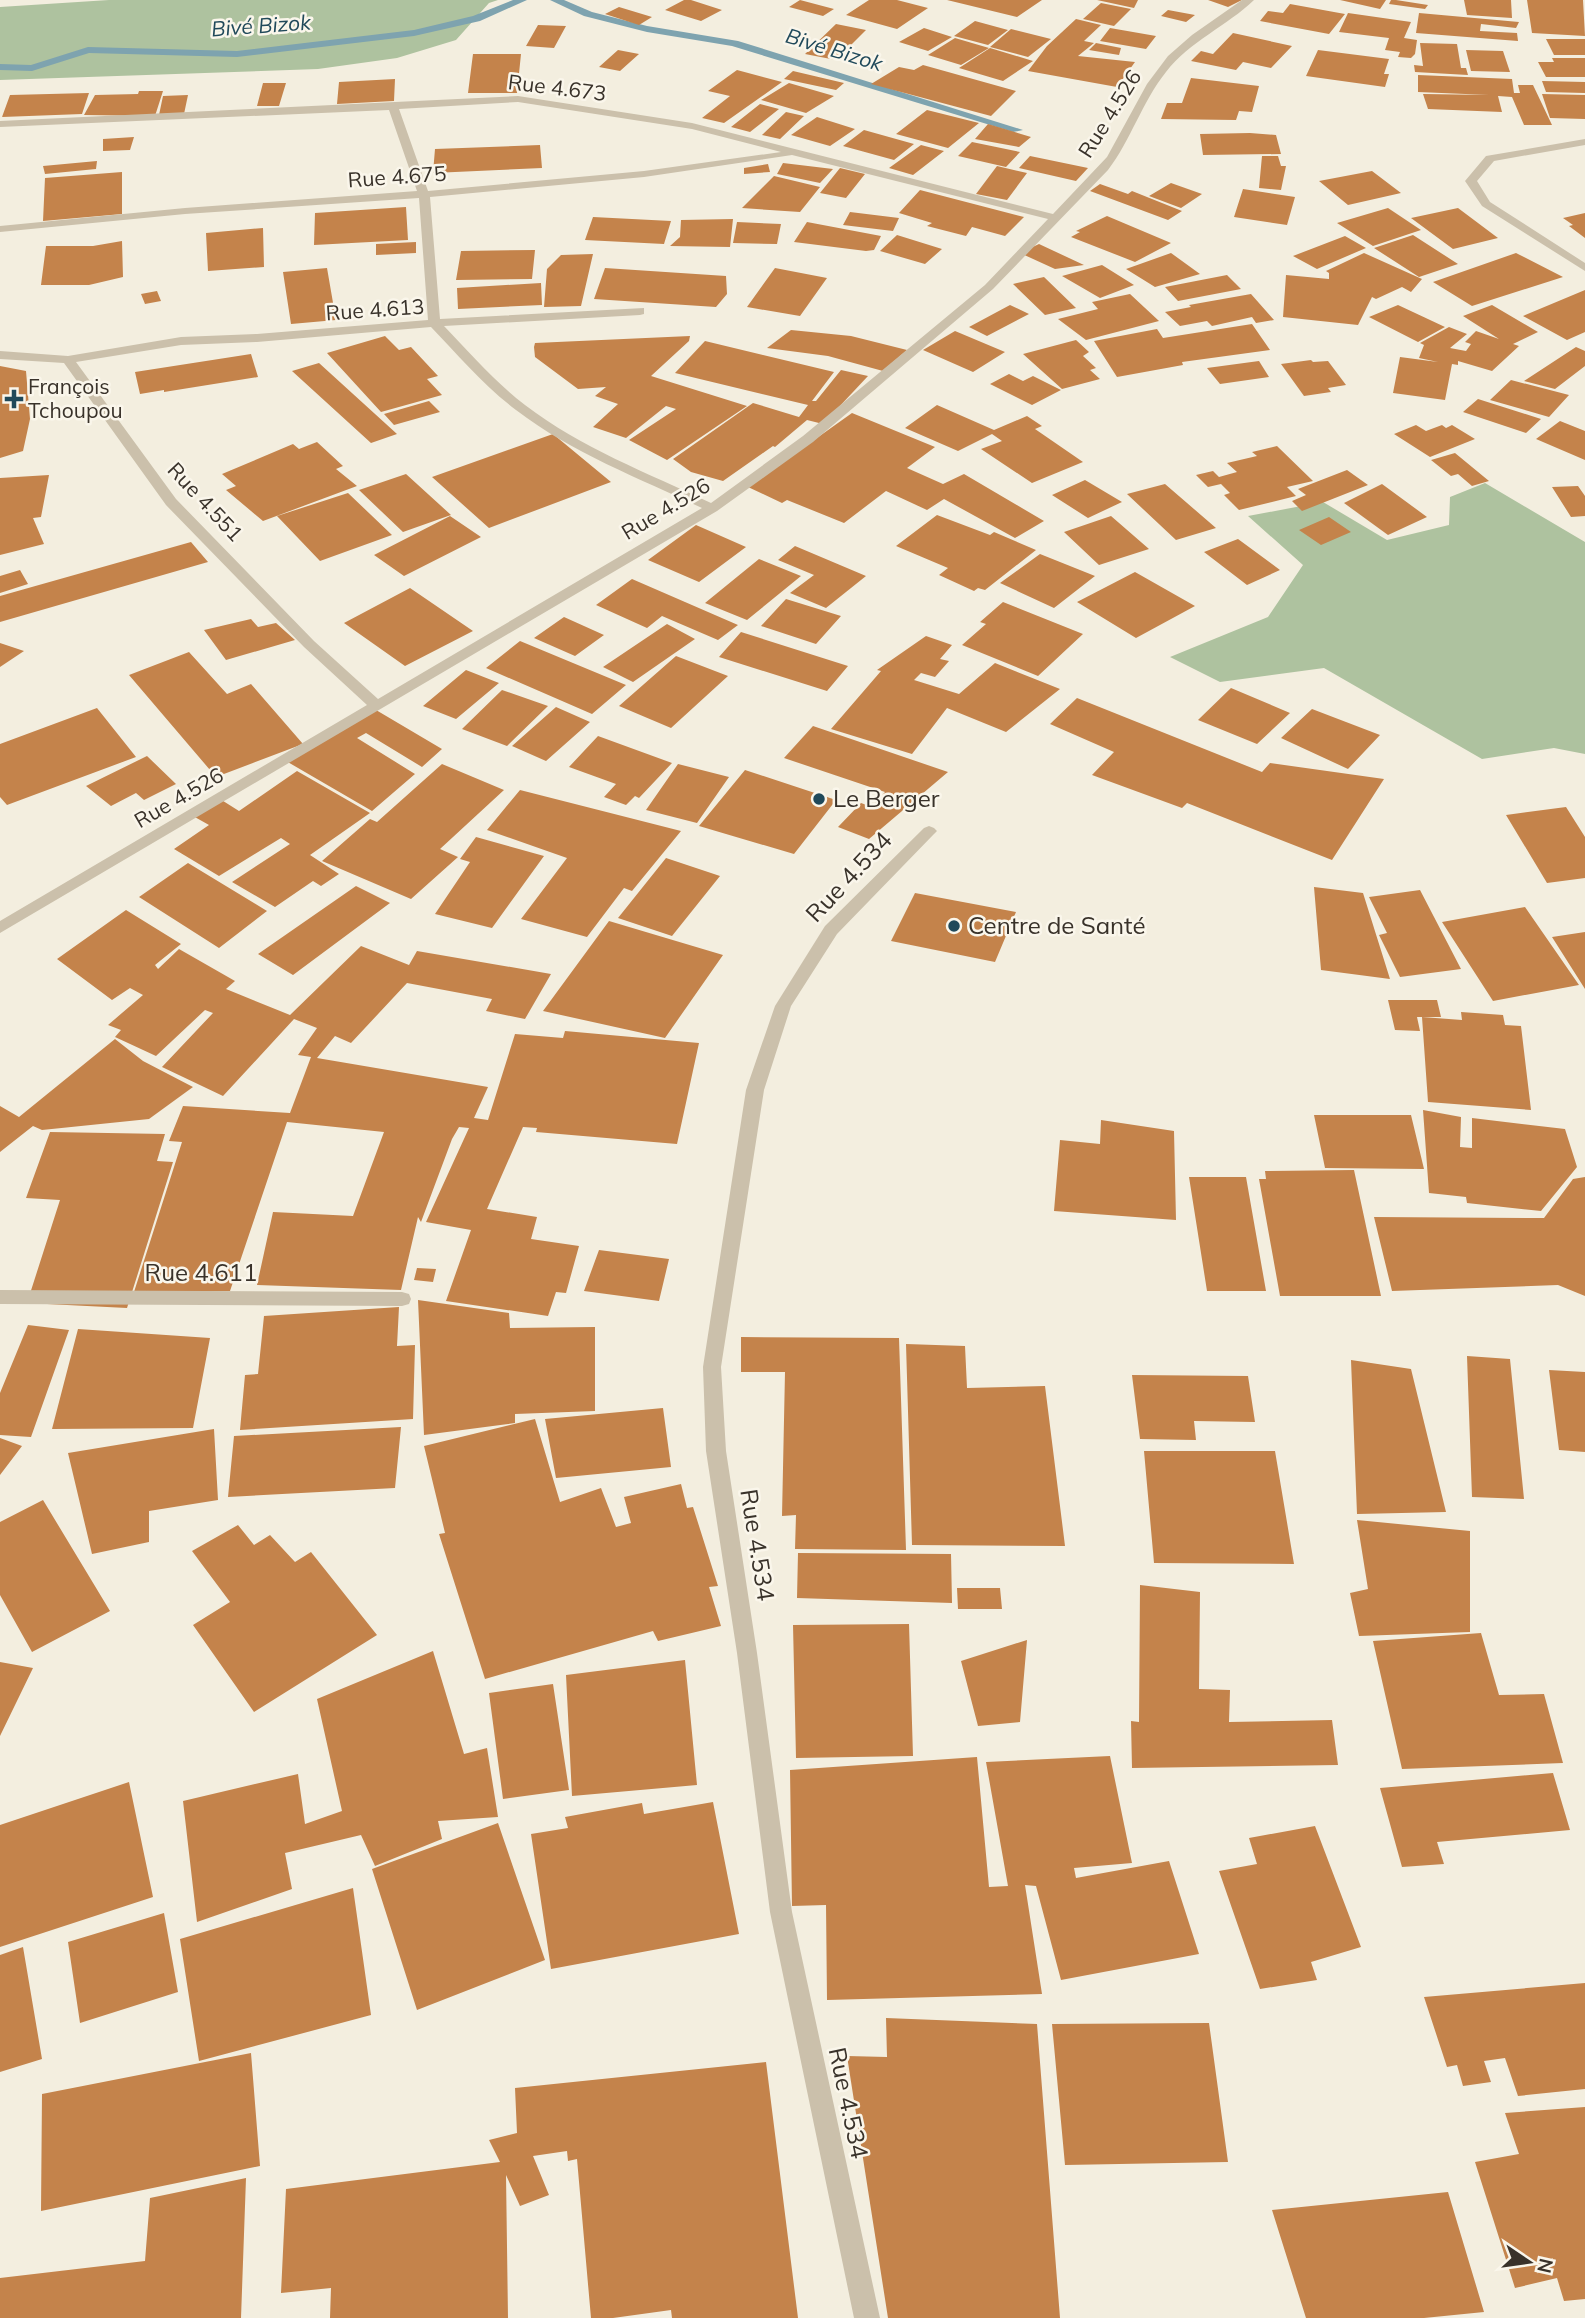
<svg xmlns="http://www.w3.org/2000/svg" width="1585" height="2318" font-family="Mulish,sans-serif">
	<rect width="100%" height="100%" fill="#f3eedf"/>
	<path fill="#aec29f" d="M109 0H498L489 3 456 40 397 58 318 69 0 80V7Z
		M1485 483 1585 542V754L1554 748 1482 759 1324 668 1220 682 1170 657 1268 617 1303 565 1248 516 1323 502 1387 540 1449 525 1450 497Z"/>
	<g fill="none" stroke-linecap="round" stroke-linejoin="round">
		<path fill="#7ea3af" fill-rule="evenodd" d="M513 0H527L480 21 414 36 237 57 89 53 32 71 0 70V64L31 65 88 47 237 51 414 30 473 16Z
			M550 0H564L592 12 647 26 738 41 1023 130 1013 132 732 46 647 32 584 16Z"/>
	</g>
	<path fill="#c4834b" d="M684 0H691L722 10 701 21 665 10Z
		M800 0 834 9 823 16 789 7Z
		M869 0H897L928 8 897 29 846 15Z
		M947 0H1042L1017 17Z
		M1097 0H1138L1134 8Z
		M1208 0H1242L1228 7Z
		M1340 0H1386L1380 9Z
		M1391 0H1396L1428 5 1425 9 1389 4Z
		M1464 0H1511L1512 18 1467 15Z
		M1527 0H1583L1585 36 1532 33Z
		M1101 3 1131 9 1114 26 1083 19Z
		M1290 4 1345 14 1329 34 1260 21 1268 11 1283 13Z
		M619 7 652 17 639 25 605 14Z
		M1168 10 1195 15 1186 22 1161 16Z
		M1348 13 1411 22 1404 38 1417 40 1415 54 1411 58 1398 57 1400 52 1385 50 1389 38 1339 32Z
		M1419 13 1519 22 1516 28 1481 24 1480 31 1517 33 1518 41 1416 33Z
		M1076 19 1101 25 1084 41 1094 43 1078 56 1135 62 1117 87 1028 71 1047 46Z
		M975 21 1008 30 988 45 954 36Z
		M836 24 866 30 836 60 805 54Z
		M538 25 566 26 554 48 526 46Z
		M924 28 952 37 928 51 899 42Z
		M1110 28 1156 36 1146 49 1100 41Z
		M1011 29 1051 39 1028 57 990 47Z
		M1233 33 1292 46 1271 68 1243 62 1236 70 1191 61 1201 51 1213 54Z
		M955 38 989 48 961 65 928 55Z
		M1546 39H1585V55H1554Z
		M1096 43 1121 48 1119 55 1089 50Z
		M1420 43 1457 44 1461 68H1466L1468 75 1415 72 1414 65 1423 66Z
		M990 48 1033 61 1003 81 959 68Z
		M618 50 639 54 620 71 599 67Z
		M1318 50 1389 59 1384 74H1389L1385 87 1306 76Z
		M1466 50 1503 51 1510 72 1471 71Z
		M473 54H521L517 93H468Z
		M1552 58H1585V77H1546L1538 62H1554Z
		M923 65 1016 91 991 116 871 84 899 67 914 70Z
		M737 70 782 82 724 123 702 118 730 96 708 91Z
		M793 71 844 83 836 90 784 79Z
		M1418 75 1512 79 1514 93H1520L1518 85H1533L1552 125H1524L1512 97 1498 96 1502 112 1428 109 1423 94 1489 95 1418 92Z
		M1191 78 1259 86 1252 112 1239 111 1236 120 1161 119 1167 103H1182Z
		M395 79 394 101 337 104 339 82Z
		M1542 81 1585 82V93L1546 92Z
		M263 83H286L279 106H257Z
		M789 83 834 96 806 113 761 100Z
		M139 91H163L155 116 84 115 95 95 138 94Z
		M89 93 82 114 2 117 10 95Z
		M1542 94 1585 95V119L1550 118Z
		M188 95 184 114 159 115 163 96Z
		M760 104 779 109 750 132 731 127Z
		M927 110 979 123 948 148 896 134Z
		M786 112 804 116 780 139 762 135Z
		M817 117 855 129 830 146 791 135Z
		M988 124 1031 137 1019 147 975 139Z
		M864 130 914 144 894 160 843 146Z
		M1250 133 1276 135 1281 154 1203 155 1200 134Z
		M134 137 130 150 103 151V139Z
		M972 142 1020 152 1006 167 958 156Z
		M540 145 542 168 433 173 435 149Z
		M921 145 944 151 913 175 889 168Z
		M1030 156 1088 168 1076 181 1019 168Z
		M1262 156H1278L1281 166H1286L1281 190 1259 188Z
		M97 161 96 169 45 174 43 166Z
		M783 163 833 169 820 183 777 174Z
		M768 164 770 172 744 174V168Z
		M997 166 1027 173 1007 200 976 194Z
		M840 168 865 174 846 198 820 193Z
		M1372 171 1401 193 1348 205 1319 181Z
		M122 172V214L43 221 45 178Z
		M774 176 820 187 800 212 742 208Z
		M1171 183 1202 194 1181 208 1149 196Z
		M1100 184 1128 194 1132 191 1182 211 1168 220 1090 191Z
		M1243 189 1295 197 1287 225 1234 217Z
		M920 190 1024 217 1005 236 972 227 966 236 927 226 932 223 899 213Z
		M406 207 408 240 314 245 315 213Z
		M1388 208 1421 230 1373 246 1337 223Z
		M1458 208 1498 238 1453 249 1411 218Z
		M850 212 899 218 893 231 843 225Z
		M1585 213V238L1569 226 1573 225 1563 218Z
		M1107 216 1171 243 1135 262 1071 237 1080 232 1076 231Z
		M593 217 671 221 664 244 585 240Z
		M733 219 730 247 670 246 680 237 681 220Z
		M737 222 781 224 777 244 733 243Z
		M807 222 881 236 874 250 866 251 794 242Z
		M263 228 264 267 208 271 206 233Z
		M897 235 942 249 925 264 880 251Z
		M1413 235 1458 264 1419 277 1374 248Z
		M1345 236 1366 248 1317 269 1293 256Z
		M122 241 123 277 89 285H41L46 246H93Z
		M416 242V253L376 255V244Z
		M1039 244 1084 265 1055 269 1020 253Z
		M535 250 532 279 456 280 461 251Z
		M1171 253 1200 274 1155 287 1126 269Z
		M1364 253 1422 279 1411 292 1402 287 1376 299 1372 297 1358 325 1283 317 1286 275 1329 279V273L1326 271Z
		M1516 253 1563 277 1472 306 1433 282Z
		M593 254 581 306 544 307 547 269 561 255Z
		M1102 265 1134 285 1100 298 1062 276Z
		M327 268 336 320 291 324 283 272Z
		M605 268 726 276 727 294 716 307 594 299Z
		M775 268 827 278 800 316 747 307Z
		M1227 275 1241 289 1178 301 1165 287Z
		M1044 277 1076 308 1045 315 1013 284Z
		M541 283 542 305 458 309 457 288Z
		M1585 290V332L1567 340 1523 316Z
		M157 291 161 301 145 304 141 294Z
		M1130 294 1159 321 1086 340 1058 319 1098 309 1092 302Z
		M1251 294 1274 320 1256 323 1252 317 1212 326 1207 321 1180 326 1165 312 1191 307 1189 305Z
		M1010 305 1029 314 987 336 969 327Z
		M1398 305 1445 327 1418 342 1369 317Z
		M1492 305 1538 332 1513 344 1519 346 1492 371 1458 361V365L1452 364 1445 400 1393 393 1400 357 1438 362 1419 358 1424 345 1420 343 1449 327 1467 334 1450 348 1466 351 1471 344 1465 342 1476 331 1499 339 1463 316Z
		M1252 324 1270 350 1182 362 1183 365 1117 377 1094 341 1157 329 1163 338Z
		M791 330 851 336 907 350 883 371 828 356 767 348Z
		M955 331 1005 352 973 372 923 350Z
		M385 336 399 350 411 347 438 376 427 379 442 395 381 412 327 353Z
		M690 336 689 341 651 376 747 406 667 460 629 440 676 409 666 406 626 438 593 427 618 404 595 396 606 387 578 389 535 357 534 347 535 343Z
		M1076 340 1089 352 1083 356 1096 368 1090 370 1100 379 1062 389 1023 354Z
		M705 341 834 372 812 401H816L841 370 868 376 823 424 807 420 775 447 773 446 723 481 691 472 673 459 753 403 799 417 808 405 675 373Z
		M1576 347 1585 351V366L1555 389 1524 381Z
		M251 354 258 377 164 392V390L140 394 135 372Z
		M1311 360 1313 362 1328 361 1346 385 1328 388 1331 392 1304 396 1281 364Z
		M1259 361 1269 377 1220 384 1207 368Z
		M319 363 397 434 371 443 292 371Z
		M0 366 26 371 30 419 23 451 0 458Z
		M1009 374 1023 381 1033 376 1061 390 1032 405 990 384Z
		M1511 380 1569 395 1549 417 1490 400Z
		M1478 399 1541 419 1526 433 1463 412Z
		M429 401 440 412 394 425 384 414Z
		M937 405 994 430 1027 416 1042 426 1035 429 1083 462 1032 483 981 449 1002 441 992 434 958 451 905 428Z
		M852 413 935 447 907 468 943 484 964 474 1044 521 1015 538 944 499 927 510 886 491 844 523 787 500 782 503 748 487Z
		M1560 421 1585 431V460L1536 439Z
		M1416 425 1426 431 1442 425 1446 428 1452 425 1475 439 1430 457 1394 434Z
		M553 434 611 482 489 528 432 477Z
		M317 442 343 466 336 469 357 486 263 521 226 490 236 486 222 474 293 444 299 449Z
		M1277 446 1313 481 1287 487 1296 496 1239 510 1224 495 1230 493 1221 484 1208 487 1196 475 1213 471 1219 477 1237 472 1227 463 1257 456 1252 452Z
		M1455 453 1489 481 1472 486 1458 474 1451 476 1431 460Z
		M1347 470 1368 485 1302 511 1292 501 1306 495 1298 489Z
		M406 474 451 515 403 532 359 490Z
		M49 475 41 517 33 518 44 544 0 555V478Z
		M1085 480 1122 502 1088 518 1052 495Z
		M1165 484 1216 528 1176 540 1127 494Z
		M1382 484 1427 517 1388 535 1344 503Z
		M1578 486 1585 496V516L1571 517 1552 487Z
		M348 493 392 535 320 561 277 516Z
		M937 515 990 535 994 532 1036 550 985 590 978 588 974 591 939 575 948 568 896 546Z
		M450 516 481 537 404 576 374 555Z
		M1111 516 1149 549 1099 565 1064 532Z
		M1329 517 1351 532 1321 545 1299 530Z
		M696 525 746 547 699 582 648 560Z
		M1238 539 1280 570 1247 585 1204 552Z
		M191 542 208 562 0 622V596Z
		M795 546 866 576 826 608 790 593 814 575 778 560Z
		M1040 554 1095 576 1054 608 1000 583Z
		M759 559 801 576 747 620 705 603Z
		M20 570 28 584 0 593V576Z
		M1135 572 1195 606 1136 638 1077 602Z
		M632 579 738 625 718 640 662 616 647 628 596 605Z
		M410 588 473 631 405 666 344 623Z
		M786 599 841 616 816 644 761 626Z
		M1003 602 1083 634 1038 676 962 645 986 624 980 622Z
		M564 617 604 635 575 656 534 638Z
		M251 619 258 627 276 623 295 640 226 660 204 630Z
		M667 624 695 639 633 682 603 667Z
		M741 632 848 666 827 691 719 657Z
		M926 636 952 645 940 659 949 661 935 677 921 673 914 680 959 694 995 663 1060 689 1006 732 947 708 912 754 831 729 881 671 877 670Z
		M520 641 626 685 592 714 486 668Z
		M0 643 24 651 0 667Z
		M189 652 227 694 251 684 303 744 216 777 129 675Z
		M676 656 728 676 671 728 619 706Z
		M466 670 499 683 456 719 423 706Z
		M1231 688 1290 713 1257 744 1198 720Z
		M502 690 548 706 507 746 462 729Z
		M1077 698 1262 772 1270 763 1384 779 1332 860 1187 803 1182 808 1092 775 1114 752 1050 724Z
		M556 707 590 722 546 761 512 746Z
		M97 708 136 757 7 805 0 797V744Z
		M1312 709 1380 735 1348 769 1281 738Z
		M376 710 442 749 422 767 366 733 357 738 415 774 372 811 286 761Z
		M813 726 948 772 869 839 838 827 861 803 872 807 885 792 784 758Z
		M598 736 672 763 639 798 635 796 626 805 604 797 616 784 569 767Z
		M147 756 176 784 144 800 136 793 111 806 86 786Z
		M442 764 504 790 440 849 458 857 411 899 322 861 370 819 377 822Z
		M678 764 729 777 697 823 646 810Z
		M745 770 836 800 794 854 699 826Z
		M297 771 370 813 310 855 339 874 321 886 313 881 275 907 232 882 290 844 281 838 219 876 174 849 209 825 193 816 220 799 239 811Z
		M520 790 681 831 632 891 624 888 587 937 521 919 567 858 487 830Z
		M1566 807 1585 837V878L1547 883 1506 815Z
		M476 837 544 856 492 928 435 914 470 862 460 859Z
		M666 858 720 876 672 936 618 918Z
		M188 863 267 911 219 948 139 897Z
		M356 886 390 903 293 975 258 954Z
		M1314 887 1363 893 1390 979 1321 970Z
		M1420 890 1461 969 1400 977 1379 935 1387 933 1369 897Z
		M915 893 1016 912 995 962 891 941Z
		M1525 907 1579 985 1493 1001 1442 922Z
		M126 910 181 944 155 965 158 969 179 949 235 981 226 989 290 1015 361 946 409 965 417 951 551 974 525 1019 486 1011 492 999 407 983 351 1043 335 1036 317 1058 488 1087 474 1118 488 1120 515 1034 563 1038 565 1031 699 1043 677 1144 536 1132 537 1128 523 1127 487 1209 537 1217 531 1239 579 1246 566 1293 556 1292 548 1316 446 1301 471 1230 426 1222 469 1128 459 1127 452 1139 421 1222 418 1217 401 1290 257 1285 273 1212 353 1216 384 1132 287 1122 230 1291 134 1292 182 1142 169 1141 183 1106 290 1113 311 1057 298 1055 317 1028 294 1019 223 1096 162 1067 213 1013 205 1010 156 1056 115 1037 121 1030 108 1025 143 995 130 988 112 1000 57 959Z
		M609 921 723 955 665 1038 543 1011Z
		M1585 932V989L1552 937Z
		M1388 1000H1437L1441 1017H1417L1420 1031 1395 1030Z
		M1461 1012 1503 1015 1505 1025 1521 1026 1531 1110 1428 1102 1422 1017 1462 1020Z
		M115 1039 143 1061 193 1087 149 1119 42 1130 33 1126 0 1152V1106L19 1117Z
		M1423 1110 1461 1117 1460 1147 1472 1148V1118L1565 1129 1577 1167 1541 1211 1467 1203 1466 1197 1429 1193Z
		M1314 1115H1411L1424 1169 1325 1168Z
		M1101 1120 1174 1131 1176 1220 1054 1211 1060 1140 1100 1144Z
		M50 1132 165 1134 157 1161 173 1162 127 1308 27 1303 60 1200 26 1198Z
		M1354 1170 1381 1296H1280L1259 1179H1266L1265 1171Z
		M1189 1177H1246L1266 1291H1207Z
		M1585 1177V1296L1558 1285 1392 1291 1374 1217 1544 1218 1573 1179Z
		M599 1250 669 1259 659 1301 584 1291Z
		M417 1268 436 1269 433 1282 414 1280Z
		M418 1300 509 1313 510 1328 595 1327V1411L515 1414V1423L424 1435Z
		M399 1307 397 1346 415 1345 413 1419 240 1430 245 1375 258 1374 264 1316Z
		M28 1325 69 1330 31 1437 0 1435V1393Z
		M78 1329 210 1338 193 1428 52 1429Z
		M741 1337 899 1338 906 1550 795 1549 796 1515 782 1516 785 1372H741Z
		M906 1344 965 1346 967 1388 1045 1386 1065 1546 912 1545Z
		M1467 1356 1510 1359 1524 1499 1472 1497Z
		M1351 1360 1411 1369 1446 1512 1357 1514Z
		M1549 1370 1585 1372V1452L1559 1450Z
		M1132 1375 1248 1376 1255 1422 1194 1421 1196 1440 1140 1439Z
		M663 1408 671 1467 556 1478 545 1419Z
		M535 1419 560 1502 601 1488 616 1527 631 1523 624 1497 681 1484 687 1508 693 1507 718 1586 709 1587 721 1626 658 1641 653 1631 485 1679 439 1534 445 1533 424 1446Z
		M401 1427 395 1488 228 1497 234 1436Z
		M214 1429 218 1500 149 1511V1542L92 1554 68 1453Z
		M0 1438 22 1446 0 1475Z
		M1144 1451H1275L1294 1564 1154 1563Z
		M43 1500 110 1611 32 1652 0 1595V1522Z
		M1357 1520 1470 1531V1632L1359 1636 1350 1593 1368 1589Z
		M238 1525 254 1545 270 1535 295 1562 311 1552 377 1635 254 1712 193 1625 230 1602 192 1551Z
		M798 1553 951 1554 952 1603 797 1598Z
		M1140 1585 1200 1592 1199 1689 1230 1690 1229 1722 1332 1720 1338 1765 1132 1768 1131 1721 1139 1722Z
		M957 1588H1000L1002 1609H958Z
		M909 1624 913 1756 796 1758 793 1625Z
		M1481 1633 1499 1695 1544 1694 1563 1763 1402 1769 1373 1641Z
		M1027 1640 1020 1722 978 1726 961 1661Z
		M433 1651 464 1754 487 1748 498 1817 438 1821 442 1839 375 1866 361 1835 285 1853 292 1889 197 1922 183 1801 298 1774 305 1824 342 1811 317 1699Z
		M685 1660 697 1785 572 1796 566 1675Z
		M0 1662 33 1668 0 1736Z
		M553 1684 569 1790 503 1799 489 1693Z
		M1110 1756 1132 1863 1074 1868 1076 1878 1169 1861 1199 1954 1061 1980 1036 1886 1025 1885 1042 1994 827 2000 826 1905 792 1906 790 1770 977 1757 989 1887 1008 1886 986 1762Z
		M1553 1773 1570 1830 1437 1842 1444 1864 1402 1867 1380 1788Z
		M129 1782 153 1897 0 1947V1825Z
		M713 1802 739 1934 551 1969 531 1834 568 1828 565 1817 642 1803 644 1814Z
		M498 1823 545 1960 417 2010 372 1869Z
		M1315 1826 1361 1947 1311 1962 1317 1980 1260 1989 1219 1871 1257 1864 1249 1838Z
		M353 1888 371 2015 199 2061 180 1939Z
		M164 1913 178 1992 80 2023 68 1942Z
		M23 1947 42 2059 0 2072V1955Z
		M1585 1983V2089L1518 2096 1505 2058 1484 2061 1491 2082 1463 2086 1457 2065 1447 2067 1424 1997Z
		M886 2018 1037 2024 1060 2318H888L847 2056 887 2057Z
		M1209 2023 1228 2162 1065 2165 1052 2024Z
		M251 2053 260 2166 41 2211 42 2094Z
		M766 2062 798 2318H672L671 2310 613 2318H591L577 2159 568 2161 567 2151 533 2156 549 2195 520 2206 506 2175 508 2318H330L331 2288 281 2293 286 2189 500 2162 489 2140 517 2133 515 2088Z
		M1585 2107V2299L1564 2301 1557 2278 1515 2288 1475 2162 1519 2154 1505 2113Z
		M246 2178 241 2318H0V2278L145 2261 150 2198Z
		M1448 2192 1484 2312 1424 2318H1306L1272 2210Z"/>
	<g fill="none" stroke-linecap="round" stroke-linejoin="round">
		<path fill="#cbc0ab" fill-rule="evenodd" d="M1242 0H1254C1227 26 1190 41 1166 72 1142 102 1131 140 1108 170L993 289 813 442 717 511 0 933V921L367 705 304 647 166 505 64 363 0 359V351L68 356 181 337 257 334 428 320 419 198 185 214 0 232V226L185 208 417 191 389 110 0 127V121L518 96 692 123 1053 214 1107 157 1147 84 1168 56 1192 35ZM518 102 692 129 781 152 644 171 428 191 399 109ZM792 155 1048 219 985 285 803 436 711 503C648 473 581 448 525 405 495 382 470 353 444 326L640 315 644 314V308L440 319 430 197 644 177ZM431 327C458 355 484 386 516 410 572 453 639 478 702 508L378 699 314 641 176 499 76 362 181 345 257 342Z
			M1585 139V145L1494 161 1477 181 1490 202 1585 263V271L1482 206 1465 181 1486 156Z
			M929 826 934 828 937 831 934 834 837 934 791 1006 764 1090 721 1367 726 1451 757 1653 792 1912 880 2318H854L770 1912 737 1653 706 1451 703 1367 746 1090 775 1006 825 926 924 828Z
			M0 1290 402 1292 409 1294 411 1299 409 1304 402 1306 0 1304Z"/>
	</g>
	<g fill="#20495a" stroke="#faf6eb" stroke-width="2.5">
		<path d="M10.5 388.5h7v7h7v7h-7v7h-7v-7h-7v-7h7z"/>
		<circle cx="819" cy="799" r="7"/>
		<circle cx="954" cy="926" r="7"/>
	</g>
	<g text-anchor="middle" stroke-width="5" stroke-linejoin="round" paint-order="stroke">
		<g font-size="21" font-style="italic" fill="#20495a" stroke="#faf6eb">
			<text transform="translate(261 26) rotate(-4)" y="7">Bivé Bizok</text>
			<text transform="translate(834 50) rotate(17)" y="7">Bivé Bizok</text>
		</g>
		<g font-size="21" fill="#39322a" stroke="#faf6eb">
			<text transform="translate(557 88) rotate(7)" y="7">Rue 4.673</text>
			<text transform="translate(1110 114) rotate(-58)" y="7">Rue 4.526</text>
			<text transform="translate(397 177) rotate(-4)" y="7">Rue 4.675</text>
			<text transform="translate(375 310) rotate(-4)" y="7">Rue 4.613</text>
			<text transform="translate(205 502) rotate(47)" y="7">Rue 4.551</text>
			<text transform="translate(666 509) rotate(-31)" y="7">Rue 4.526</text>
			<text transform="translate(179 798) rotate(-30)" y="7">Rue 4.526</text>
		</g>
		<g font-size="21" fill="#39322a" stroke="#faf6eb" text-anchor="start">
			<text x="28" y="394">François<tspan x="28" dy="24">Tchoupou</tspan></text>
		</g>
		<g font-size="24" fill="#39322a" stroke="#faf6eb" text-anchor="start">
			<text x="833" y="807">Le Berger</text>
			<text x="968" y="934">Centre de Santé</text>
		</g>
		<g font-size="24" fill="#39322a" stroke="#faf6eb">
			<text transform="translate(849 877) rotate(-47)" y="8">Rue 4.534</text>
			<text x="201" y="1281">Rue 4.611</text>
			<text transform="translate(757 1545) rotate(81)" y="8">Rue 4.534</text>
			<text transform="translate(848 2103) rotate(78)" y="8">Rue 4.534</text>
		</g>
	</g>
	<g transform="translate(1529 2262) rotate(103)" stroke="#faf6eb" stroke-width="5" paint-order="stroke">
	<path d="M0-5L12 26L0 18L-12 26Z" fill="#39322a"/>
	<text y="-10" font-size="19" font-weight="bold" text-anchor="middle" fill="#39322a">N</text>
	</g>
</svg>
